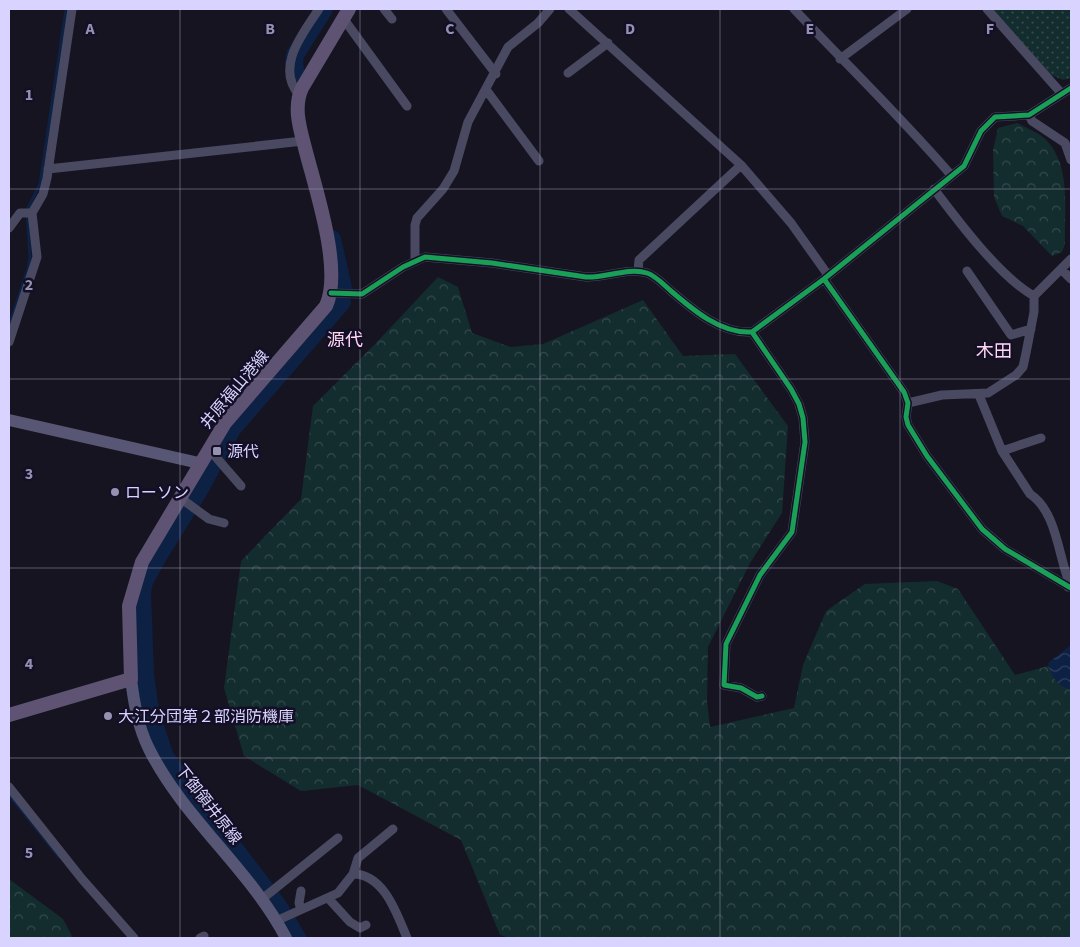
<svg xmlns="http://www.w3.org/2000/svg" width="1080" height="947" font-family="'Source Sans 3','Noto Sans JP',sans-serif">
	<defs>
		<pattern id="forest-crowns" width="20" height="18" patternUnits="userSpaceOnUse" patternTransform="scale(1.25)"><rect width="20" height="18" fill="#132c2d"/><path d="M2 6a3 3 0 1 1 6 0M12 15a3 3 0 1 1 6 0" fill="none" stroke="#354a4c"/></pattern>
		<pattern id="park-dots" width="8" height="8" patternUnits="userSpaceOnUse" patternTransform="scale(1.25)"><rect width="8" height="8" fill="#132c2d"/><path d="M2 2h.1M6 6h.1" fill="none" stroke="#354a4c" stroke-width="1.8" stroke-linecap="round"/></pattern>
		<pattern id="water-waves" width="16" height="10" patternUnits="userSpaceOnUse" patternTransform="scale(1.25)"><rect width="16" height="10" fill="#0d2144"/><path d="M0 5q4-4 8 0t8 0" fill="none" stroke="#304060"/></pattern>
	</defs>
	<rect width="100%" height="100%" fill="#161421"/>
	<path fill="url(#forest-crowns)" d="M1017 123C1026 128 1037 132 1044 138 1072 163 1064 210 1065 244L1062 252 1052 256 1023 226 1002 216 994 197 993 150 998 128Z
		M438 277 458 287 472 333 511 347 543 344 643 300 683 356 735 354 788 426 782 513 750 563 708 647 707 701 710 727 794 708 803 665 826 611 865 584 937 581 958 589 1015 675 1071 660V938H509L500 935 461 840 358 785 301 791 244 756 224 688 241 561 301 499 313 406 376 343Z
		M9 879 63 919 73 938H9Z"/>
	<path fill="url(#park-dots)" d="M990 9H1071V78L1063 80 1047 73Z"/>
	<path fill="url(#water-waves)" d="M1071 645V690C1057 686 1051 677 1048 663Z"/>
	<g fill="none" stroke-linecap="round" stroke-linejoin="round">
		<path stroke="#0d2144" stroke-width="3" d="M9 326 28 269 30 257 27 210 40 184 66 9
			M9 795 59 857"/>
		<path stroke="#0d2144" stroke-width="18" d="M297 82 294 63 295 55 324 9
			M332 239 344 292
			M266 890 165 757 150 711 145 674 142 592 144 582 157 558 201 487 232 429 342 302
			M271 896 282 912
			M286 919 297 938"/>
		<path stroke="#4a4962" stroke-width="9" d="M384 9 392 19
			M446 9 496 74
			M569 9 741 165 791 223 828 275
			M794 9C846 64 901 117 951 175
			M987 9 1062 94
			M343 18 407 106
			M840 59 907 9
			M568 73 608 43
			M487 91 539 161
			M299 95C275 67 303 33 319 9
			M1029 115 1032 121 1065 143 1071 160
			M48 169 303 141
			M934 189C958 221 1000 277 1034 296
			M9 228 20 213H32
			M415 260V225L417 218 443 189 454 171 468 122 508 47 538 23 550 9
			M1062 270 1071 279
			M638 271 639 260 741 165
			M967 271 1011 335 1031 329
			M824 279 904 392 908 403 906 417 908 425 927 456 982 529 1005 549 1071 588
			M331 293 362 294 403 267 425 257 492 263 586 277C605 278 629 267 647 273 656 276 664 285 671 291 693 310 721 334 752 332L824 279 964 166 981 131 995 117 1029 115 1071 88
			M752 332 791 389 799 404 803 418 805 442 792 532 760 575 726 644 724 685 741 688 757 697 762 696
			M9 342 37 257 32 213 43 194 47 178 72 9
			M979 395 1002 451 1030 494C1056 511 1058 553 1068 579V587
			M908 403 942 395 988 393 1016 375 1023 367 1026 353 1034 312V296L1071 259
			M208 448 241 486
			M1002 451 1041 438
			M179 497 209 519 224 523
			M9 787 82 879 134 938
			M353 874C384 874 397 914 407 938
			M328 898 350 922 360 928 366 925
			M262 899 338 838
			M301 909 299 903 301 891
			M276 921 338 893 353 874 358 858 393 829
			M200 938 204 936"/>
		<path stroke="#575674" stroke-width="12" d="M9 420 199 463
			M131 679C134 703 138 727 149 749 184 819 250 869 286 938"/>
		<path stroke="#5e5373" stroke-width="14" d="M9 715 131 679 129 606 142 562 225 423 326 306C343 269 315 188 305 148 300 129 293 107 302 88L349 9"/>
		<g stroke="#130f26" stroke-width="8">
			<path id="cycleway" d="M824 279 904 392 908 403 906 417 908 425 927 456 982 529 1005 549 1071 588
				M331 293 362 294 403 267 425 257 492 263 586 277C605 278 629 267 647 273 656 276 664 285 671 291 693 310 721 334 752 332L824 279 964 166 981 131 995 117 1029 115 1071 88
				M752 332 791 389 799 404 803 418 805 442 792 532 760 575 726 644 724 685 741 688 757 697 762 696"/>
		</g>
		<use href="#cycleway" stroke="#1a9f57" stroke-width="5"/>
	</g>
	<path fill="none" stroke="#9591b1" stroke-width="1" stroke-opacity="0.55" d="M180 9V938M360 9V938M540 9V938M720 9V938M900 9V938M9 189H1071M9 379H1071M9 568H1071M9 758H1071"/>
	<g fill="#9591b1" stroke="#130f26" stroke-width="2">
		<rect x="212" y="446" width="10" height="10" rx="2.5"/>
		<circle cx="115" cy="492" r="5"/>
		<circle cx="108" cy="716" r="5"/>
	</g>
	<g text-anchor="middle" stroke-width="5" stroke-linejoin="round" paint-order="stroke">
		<g font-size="16" fill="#d9d4ff" stroke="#130f26">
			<text transform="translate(234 389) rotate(-50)" y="6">井原福山港線</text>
			<text transform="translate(209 804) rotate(52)" y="6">下御領井原線</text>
		</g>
		<g font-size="16" fill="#d9d4ff" stroke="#130f26" text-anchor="start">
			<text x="227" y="457">源代</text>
			<text x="125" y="498">ローソン</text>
			<text x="118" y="722">大江分団第２部消防機庫</text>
		</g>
		<g font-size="18" fill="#ffd6f0" stroke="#130f26">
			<text x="345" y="346">源代</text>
			<text x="994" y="357">木田</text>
		</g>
	</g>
	<g font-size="16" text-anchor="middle" font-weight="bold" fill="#9591b1" stroke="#130f26" stroke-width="5" stroke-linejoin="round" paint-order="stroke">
		<text x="90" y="34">A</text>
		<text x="270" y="34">B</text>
		<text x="450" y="34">C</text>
		<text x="630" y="34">D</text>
		<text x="810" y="34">E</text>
		<text x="990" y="34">F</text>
		<text x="29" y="100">1</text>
		<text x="29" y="290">2</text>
		<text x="29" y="479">3</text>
		<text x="29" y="669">4</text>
		<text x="29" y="858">5</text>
	</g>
	<rect width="1080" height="947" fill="none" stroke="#d9d4ff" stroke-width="20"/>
</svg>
